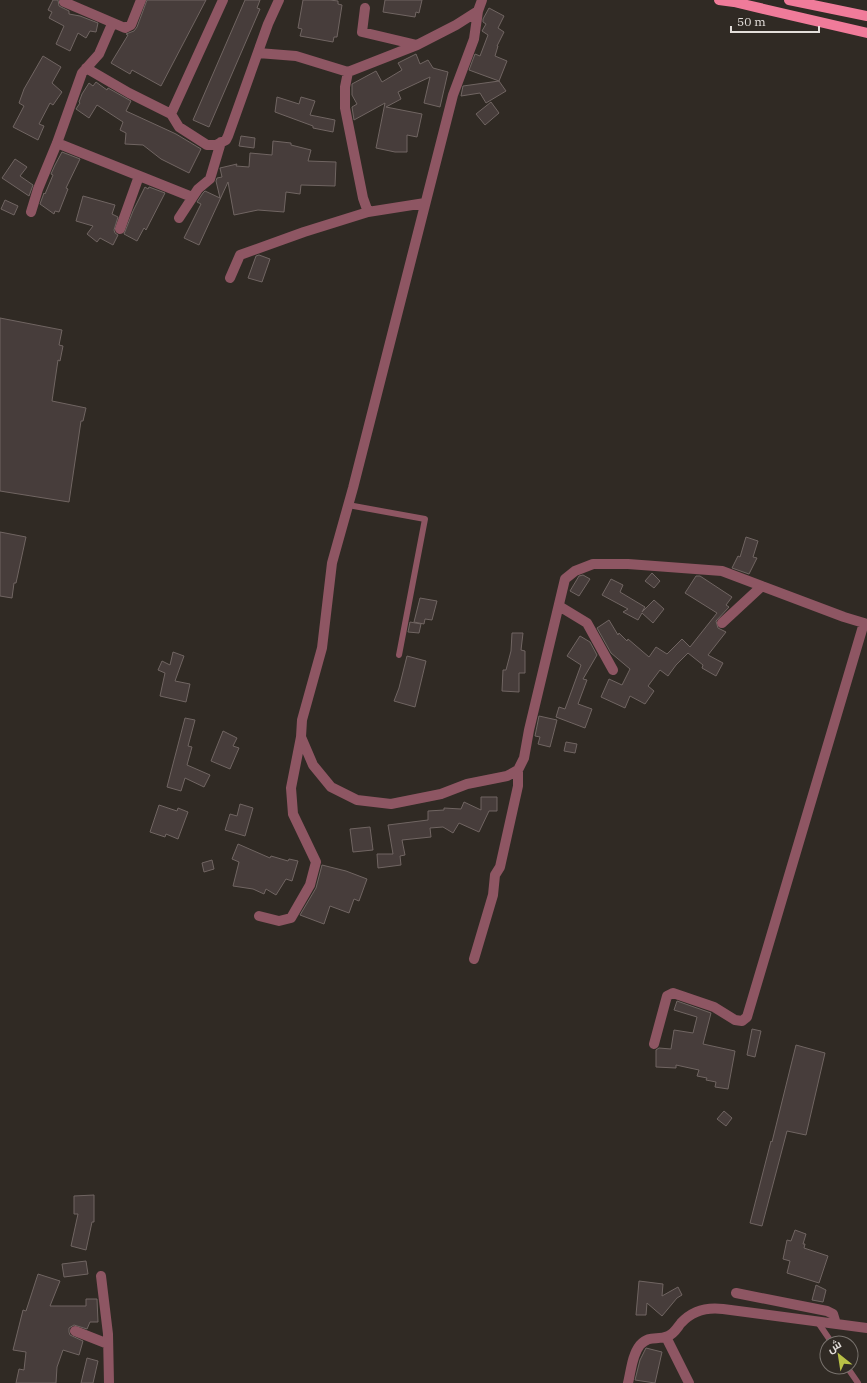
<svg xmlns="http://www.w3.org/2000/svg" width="867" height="1383" font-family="'IBM Plex Serif',Cairo,serif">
	<rect width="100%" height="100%" fill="#302a24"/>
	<path fill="#473d3b" stroke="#706562" d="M53 0H58L59 6 69 11V14L80 16 98 23 96 32 90 31 86 38 78 33 70 51 56 44 64 26 49 18 52 12 48 10Z
		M147 0H206L161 86 132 70 130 74 111 63 128 35 126 34 134 31 137 27Z
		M245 0H260L257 8 260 9 209 127 193 120Z
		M303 0H330L338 1V4L342 5 337 37H334L333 42 300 36 302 29 298 28Z
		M385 0H422L419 13 416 12 415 17 383 12Z
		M489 8 504 16 498 28 504 32 497 46H498L495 56 507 61 499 81 469 70 475 54 480 56 488 35 482 31 486 24 483 22V19Z
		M416 54 420 64 428 60 433 68 448 72 440 107 424 103 430 77 398 92 401 99 386 107 422 114 417 137 407 135V152H395L376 148 385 103 354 120 352 107 357 104 352 95V84L376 71 382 82 402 70 398 63Z
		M43 56 61 67 52 83 62 92 53 105 50 103 39 124 44 126 38 140 13 127 24 106 19 103 24 89Z
		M499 81 506 91 486 103 480 93 461 96 463 86Z
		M96 82 107 90 108 88 131 101 126 111 176 134 201 149 189 173 161 159 143 145 125 144 126 133 120 130 123 122 97 105 89 118 76 109 80 103 79 102 82 94 89 83 93 86Z
		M277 97 299 104 301 97 315 101 310 115 335 120 333 132 313 128V126L275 112Z
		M491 102 499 113 485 125 476 114Z
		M241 136 255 138 254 148 239 146Z
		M273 141 291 143V145L311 150 308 161 336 162 335 186 301 185 300 194 286 192 284 212 258 210 234 215 228 182 199 245 184 238 201 204 197 202 203 193 205 191 220 198 216 181 217 178 222 177 220 168 237 164 236 166 249 167 250 153 272 155Z
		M62 152 80 159 66 188 68 189 59 212 55 211 54 214 40 204 44 193 45 194 53 175 51 174 55 165Z
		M15 159 27 167 20 176 33 185 29 196 2 178Z
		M145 187 148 189 149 187 165 193 146 230 144 228 137 241 124 234 133 211Z
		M83 196 115 205 112 214 118 217 114 230 115 233 118 235 113 245 100 238 97 242 87 234 93 226 76 221Z
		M5 200 18 206 14 215 1 209Z
		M259 255 270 259 262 282 248 278 256 256Z
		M0 318 62 330 59 345 63 346 60 361 58 360 52 401 86 408 83 421H81L69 502 0 491Z
		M0 532 26 537 16 583H14L12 598 0 596Z
		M746 537 758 541 753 557 757 558 749 574 732 568 738 556 740 557Z
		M652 573 660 581 654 588 645 581Z
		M583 575 590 579 579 596 570 591 579 576Z
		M696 576H700L732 597 726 605 729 607 716 621 718 628 726 632 708 655 723 663 716 676 702 668 703 665 688 653 676 665 668 676 660 670 648 686 654 691 645 704 630 696 625 708 601 697 609 679 622 685 630 669 611 653 597 628 609 620 618 635 619 633 627 641 628 639 649 657 656 647 667 654 682 639 690 647 717 613 685 593Z
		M611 579 623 585 620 592 645 607 642 612 654 600 664 609 653 623 642 613 638 620 623 612 628 609 602 595Z
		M420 598 437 601 432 620 425 619 424 624 414 622Z
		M410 622 421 624 419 633 408 632Z
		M512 633H523L521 650 525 651V673H519V692L502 691 503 670H506L511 651Z
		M580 636 590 642 597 655 583 679 587 680 578 704 592 709 585 728 556 717 559 707 565 709 581 665 567 656Z
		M173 652 184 656 175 681 190 684 186 702 160 696 165 673 158 670 162 661 170 665Z
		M407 656 426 661 415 707 394 701 399 688Z
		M539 716 557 720 550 747 538 744 540 737 535 736Z
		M185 718 195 720 188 746 192 747 187 765 210 775 204 787 185 778 181 791 167 787Z
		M223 731 237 738 233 746 239 748 230 769 211 761Z
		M566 742 577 744 575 753 564 751Z
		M481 797H497V811H489L479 832 459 823 453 833 443 827 430 828 431 837 402 840 405 855 400 856 401 865 378 868 377 854H393L388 825 428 820V811L444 810V808L461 809 464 802 481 810Z
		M240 804 253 808 245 836 225 830 230 814 237 816Z
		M159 805 177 811 178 808 188 812 178 839 166 834 165 837 150 832Z
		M370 827 373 850 353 852 350 829Z
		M238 844 270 858 271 856 288 861 289 859 298 861 292 881 286 879 276 895 266 889 264 894 253 889 233 886 239 862 232 859Z
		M212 860 214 869 204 872 202 863Z
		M322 865 346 871 367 879 359 901 354 899 349 913 330 906 324 924 300 915 316 888Z
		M677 1001 711 1013 703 1044 735 1051 728 1089 715 1087 716 1082 706 1080 707 1078 697 1076 699 1070 676 1065V1068L656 1067V1050L659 1048 671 1049 674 1030 693 1033 697 1017 674 1010Z
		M752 1029 761 1031 755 1057 747 1055Z
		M796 1045 825 1053 806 1135 787 1131 762 1226 750 1223 771 1141 772 1142Z
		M724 1111 732 1118 726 1126 717 1119Z
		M94 1195V1222H92L86 1250 71 1246 78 1214H74V1196Z
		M795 1230 806 1234 803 1244H805L804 1248 828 1256 819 1283 787 1273 790 1261 783 1259 787 1240 791 1241Z
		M86 1261 88 1274 64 1277 62 1264Z
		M38 1274 60 1281 50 1306H86V1299H97L98 1322H90L87 1329 74 1325 69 1328V1332L70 1335 83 1341 79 1355 63 1350 57 1367 56 1383H16L19 1369 24 1370 26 1352 13 1350 23 1310 26 1311Z
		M639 1281 663 1284 662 1296 678 1287 682 1295 677 1298 662 1316 647 1303 646 1315H636Z
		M816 1285 826 1290 823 1302 812 1300Z
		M646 1348 662 1352 655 1383 635 1380 640 1360Z
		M87 1358 98 1361 93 1383H81Z"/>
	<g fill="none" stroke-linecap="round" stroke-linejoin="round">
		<path stroke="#8e5663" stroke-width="6" d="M348 505 425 519 399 655
			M817 1321 832 1343
			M847 1367 858 1383"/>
		<path stroke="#8e5663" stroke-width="10" d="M223 0 171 114 179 127 207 145H216L226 140 228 136 268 24 279 0
			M64 2 125 28 131 25 141 0
			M365 8 362 32 417 45
			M478 11 474 39 453 95 353 488 332 563 322 648 302 720 301 737 313 765 331 787 357 800 391 804 441 794 467 784 507 776 518 770 524 758 529 730 565 579 575 571 593 564H628L722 571 844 617 867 624
			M258 53 296 56 348 72 417 45 456 25 478 11 482 0
			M86 68 129 93 171 114
			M348 72 345 87V108L363 198 368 212
			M57 143 192 197
			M31 212 38 189 57 143 82 73 99 54 112 24
			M179 218 198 189 210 179 221 142
			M120 229 139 176
			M230 278 240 255 304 232 368 212 425 203
			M559 606 587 623 613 670
			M722 623 762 586
			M259 916 279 921 291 918 310 885 316 862 293 814 291 788 301 737
			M474 959 493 895 495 875 500 867 518 786V770
			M654 1044 667 996 673 993 714 1007 735 1020 742 1021 747 1017 864 623
			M101 1276 108 1334 109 1383
			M736 1293 827 1311 833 1314 836 1324
			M75 1331 108 1344
			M666 1337 689 1383
			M628 1383C631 1371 632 1355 640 1345 650 1334 657 1341 668 1336 674 1334 677 1328 681 1323 692 1311 707 1307 723 1309L867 1328"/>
		<path stroke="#f07b9a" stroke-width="10" d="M719 0 734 2 867 33
			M789 0 867 16"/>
	</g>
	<g transform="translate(839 1355) rotate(330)"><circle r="19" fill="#302a24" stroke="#78726d"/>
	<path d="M0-3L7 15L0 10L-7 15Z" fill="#b9c046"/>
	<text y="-6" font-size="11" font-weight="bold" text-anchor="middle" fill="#e3deda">ش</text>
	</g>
	<path d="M731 26v6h88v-6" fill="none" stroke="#e3deda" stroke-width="2"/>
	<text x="737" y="26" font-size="12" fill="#e3deda" stroke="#302a24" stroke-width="3" paint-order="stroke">50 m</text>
</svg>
